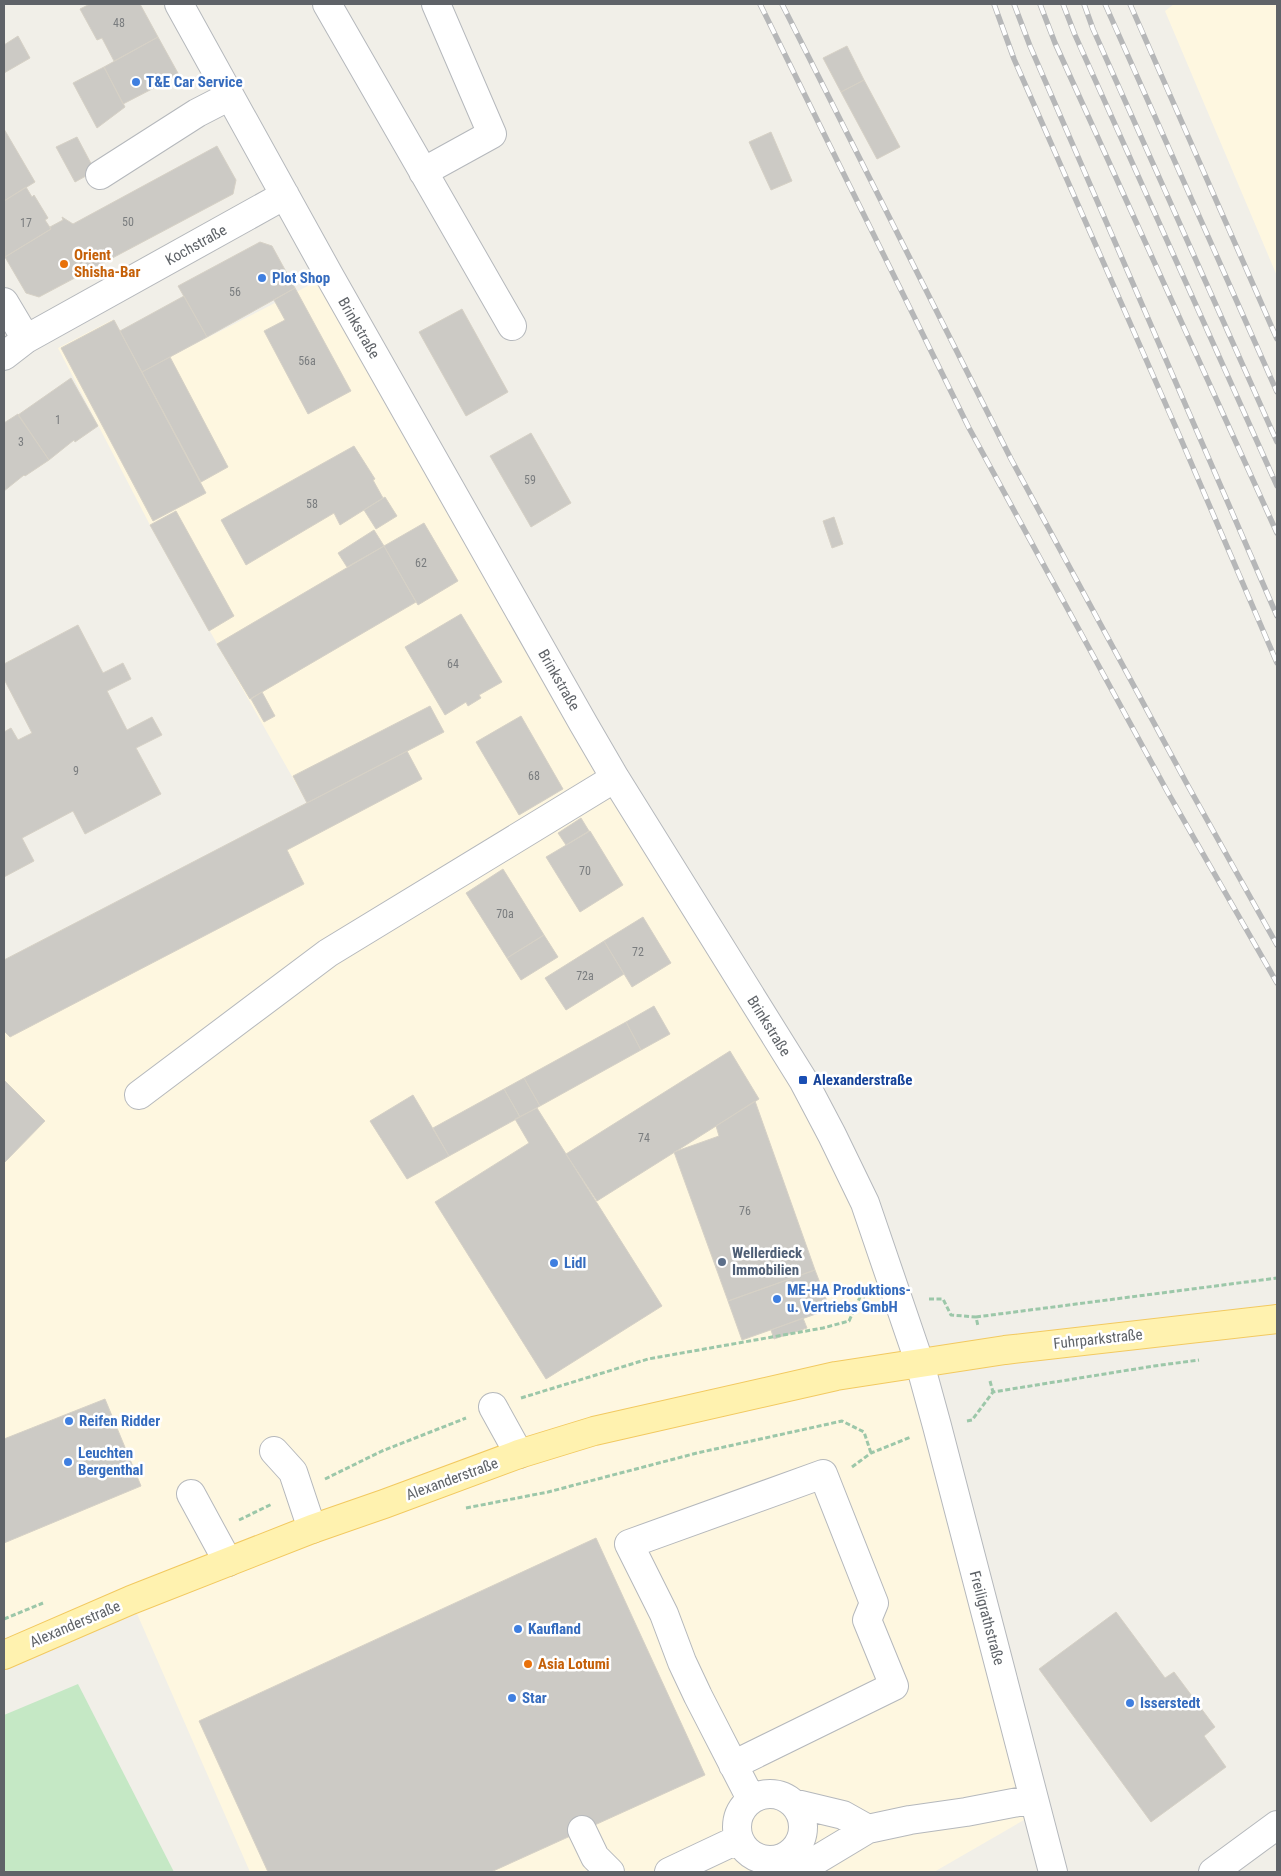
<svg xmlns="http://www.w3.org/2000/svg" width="1281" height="1876" font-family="'Roboto Condensed',sans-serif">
	<rect width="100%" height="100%" fill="#f1efe8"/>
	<path fill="#fef7e0" d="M1174 4H1277V276L1165 11Z
		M329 275 865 1203 1036 1813 934 1872H250L131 1600 4 1655V960L307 803 150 525 58 348 112 320 139 373Z"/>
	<path fill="#c5e8c5" d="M78 1684 174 1872H4V1715Z"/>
	<path fill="#cccac5" stroke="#d6d1c6" d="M90 4H140L158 37 114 61 102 38 97 40 80 9Z
		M18 36 30 58 4 73V45Z
		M158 37 179 75 123 104 104 67Z
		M847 46 864 80 841 92 823 58Z
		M104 67 125 107 97 128 73 83Z
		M864 80 900 147 877 159 841 92Z
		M4 129 35 182 4 201Z
		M771 132 792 181 771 190 749 142Z
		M77 137 95 171 75 182 56 147Z
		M217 146 236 180 233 194 39 297 26 293 5 257 51 229 50 227 63 220 62 217 73 224Z
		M26 187 32 197 34 195 48 218 45 220 51 229 5 257 4 201Z
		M260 242 272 246 295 288 207 337 178 286Z
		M295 288 351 391 308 414 264 331 285 320 274 300Z
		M184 296 207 337 142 372 120 331Z
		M462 309 508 392 466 416 419 332Z
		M114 320 206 493 153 521 61 348Z
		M170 357 228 467 201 482 142 372Z
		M71 378 98 426 75 442 74 440 49 460 18 415Z
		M18 414 49 460 25 476 24 475 4 491V423Z
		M531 433 571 503 531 527 490 456Z
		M354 446 375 479 373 480 383 498 340 525 334 513 246 565 221 520Z
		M385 497 397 516 376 529 364 510Z
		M176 511 234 616 209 631 150 525Z
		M834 517 843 544 832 548 823 521Z
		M424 523 458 581 418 605 384 546Z
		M374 530 384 546 347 567 338 553Z
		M384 546 416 602 250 699 217 644Z
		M461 614 502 682 479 695 481 698 468 706 466 702 445 715 405 647Z
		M78 625 103 673 123 663 131 679 107 691 127 730 152 717 162 735 136 748 161 794 85 834 73 811 22 838 34 861 4 877V732L11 728 18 740 32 733 4 679V664Z
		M262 692 275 716 264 722 251 699Z
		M430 706 444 732 307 803 293 776Z
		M521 716 563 789 519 815 476 742Z
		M407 751 422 779 287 850 304 884 10 1037 4 1031V960Z
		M581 818 589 831 566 845 558 833Z
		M590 831 623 885 580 912 546 857Z
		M503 869 544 935 507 958 466 893Z
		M643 917 671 963 632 987 604 941Z
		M544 935 558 957 521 980 507 958Z
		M604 941 624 974 566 1010 545 978Z
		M654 1006 670 1034 641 1050 626 1022Z
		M626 1022 641 1050 540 1106 524 1078Z
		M730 1051 759 1099 597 1201 566 1154Z
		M524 1078 540 1106 520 1117 504 1089Z
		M4 1080 45 1121 4 1163Z
		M504 1089 520 1117 449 1156 433 1128Z
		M413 1095 449 1156 407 1179 370 1121Z
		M755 1101 815 1270 728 1301 674 1152 719 1136 716 1126Z
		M537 1108 662 1306 546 1379 435 1202 529 1143 515 1119Z
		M815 1270 830 1309 742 1340 728 1301Z
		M803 1318 807 1328 774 1339 771 1330Z
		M105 1399 141 1486 4 1543V1439Z
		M596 1538 705 1775 491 1872H268L199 1721Z
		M1116 1612 1165 1678 1174 1672 1215 1727 1204 1736 1226 1767 1151 1822 1039 1669Z"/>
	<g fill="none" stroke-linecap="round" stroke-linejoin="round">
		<g stroke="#b5b8bc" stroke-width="30">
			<path id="minor" d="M179 4 329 275 583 723 615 778 803 1080 832 1135 865 1203 920 1364 937 1426 1053 1872
				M327 4 512 326
				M423 172 492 134 436 4
				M100 175 197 113 230 96
				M4 302 26 339
				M4 356 26 339 285 195
				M139 1095 328 953 615 778
				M493 1407 519 1454
				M274 1451 293 1472 312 1529
				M191 1494 228 1562
				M733 1765 894 1686 867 1620 874 1603 823 1474 629 1544 664 1614 682 1662 698 1696 751 1799
				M737 1827a33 33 0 1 1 66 0a33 33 0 1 1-66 0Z
				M793 1803 843 1815 868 1829
				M582 1830 595 1857 610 1872
				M669 1872 739 1839
				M792 1872 808 1865 868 1829 910 1820 966 1812 1034 1799
				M1213 1872 1277 1825"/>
		</g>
		<g stroke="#f2c960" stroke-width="30">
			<path id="major" d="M4 1655 131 1600 312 1529 384 1504 519 1454 594 1431 836 1376 1005 1350 1277 1319"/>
		</g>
		<path stroke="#9cc7a9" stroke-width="3" stroke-dasharray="5 2.5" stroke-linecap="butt" d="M929 1299H943L951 1315 976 1317 978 1326
			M976 1317 1277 1278
			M990 1381 993 1392
			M521 1398 648 1359 823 1328 849 1321 860 1297H865
			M967 1421 972 1420 993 1392 1154 1366 1199 1360
			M852 1467 871 1453 911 1437
			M325 1479 382 1451 466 1418
			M466 1508 548 1492 697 1453 842 1421 864 1432 871 1453
			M239 1520 272 1504
			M4 1619 43 1603"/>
		<use href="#minor" stroke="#fff" stroke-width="28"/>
		<use href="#major" stroke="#fff2af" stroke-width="28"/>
		<g stroke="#b6b7b8" stroke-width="5.5">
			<path id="rail" d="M760 4 969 428 1167 791 1277 983
				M782 4 1011 459 1187 784 1277 945
				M994 4 1014 59 1177 430 1277 663
				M1014 4 1030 46 1277 616
				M1040 4 1055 43 1277 533
				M1063 4 1075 35 1277 486
				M1084 4 1093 29 1277 442
				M1105 4 1277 392
				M1130 4 1277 339"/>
		</g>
		<use href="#rail" stroke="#fff" stroke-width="4" stroke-dasharray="11" stroke-linecap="butt"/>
	</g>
	<g fill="#3f7fe0" stroke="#fff" stroke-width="2">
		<circle cx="136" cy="82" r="5"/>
		<circle cx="262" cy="278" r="5"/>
		<circle cx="554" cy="1263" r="5"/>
		<circle cx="777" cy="1299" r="5"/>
		<circle cx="69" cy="1421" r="5"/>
		<circle cx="68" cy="1462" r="5"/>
		<circle cx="518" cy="1629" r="5"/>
		<circle cx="512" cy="1698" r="5"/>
		<circle cx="1130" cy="1703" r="5"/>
	</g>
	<g fill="#e8710a" stroke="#fff" stroke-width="2">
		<circle cx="64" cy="264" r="5"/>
		<circle cx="528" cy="1664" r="5"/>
	</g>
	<rect fill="#1a4fb4" stroke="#fff" stroke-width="2" x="798" y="1075" width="10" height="10" rx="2.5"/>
	<circle fill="#5c6f8a" stroke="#fff" stroke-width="2" cx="722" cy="1262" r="5"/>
	<g text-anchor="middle" stroke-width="5" stroke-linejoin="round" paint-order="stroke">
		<g font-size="12" fill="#7a7d7f">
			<text x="119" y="27">48</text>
			<text x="128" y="226">50</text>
			<text x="26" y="227">17</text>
			<text x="235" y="296">56</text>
			<text x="307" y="365">56a</text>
			<text x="58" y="424">1</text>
			<text x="21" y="446">3</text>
			<text x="530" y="484">59</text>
			<text x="312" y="508">58</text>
			<text x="421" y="567">62</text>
			<text x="453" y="668">64</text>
			<text x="76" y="775">9</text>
			<text x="534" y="780">68</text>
			<text x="585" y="875">70</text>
			<text x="505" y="918">70a</text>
			<text x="638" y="956">72</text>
			<text x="585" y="980">72a</text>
			<text x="644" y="1142">74</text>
			<text x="745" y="1215">76</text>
		</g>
		<g font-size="15" font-weight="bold" fill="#366cbe" stroke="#fff" text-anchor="start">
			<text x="146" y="87">T&amp;E Car Service</text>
			<text x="272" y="283">Plot Shop</text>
			<text x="564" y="1268">Lidl</text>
			<text x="787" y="1295">ME-HA Produktions-<tspan x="787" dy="17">u. Vertriebs GmbH</tspan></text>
			<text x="79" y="1426">Reifen Ridder</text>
			<text x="78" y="1458">Leuchten<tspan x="78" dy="17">Bergenthal</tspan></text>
			<text x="528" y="1634">Kaufland</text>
			<text x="522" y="1703">Star</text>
			<text x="1140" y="1708">Isserstedt</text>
		</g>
		<g font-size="15" fill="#5f6368" stroke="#fff">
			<text transform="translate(196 245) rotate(-29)" y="5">Kochstraße</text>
			<text transform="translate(359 328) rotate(60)" y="5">Brinkstraße</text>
			<text transform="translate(559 680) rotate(60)" y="5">Brinkstraße</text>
			<text transform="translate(769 1026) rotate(58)" y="5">Brinkstraße</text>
			<text transform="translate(1098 1339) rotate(-6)" y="5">Fuhrparkstraße</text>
			<text transform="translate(452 1479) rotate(-20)" y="5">Alexanderstraße</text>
			<text transform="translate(987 1618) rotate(75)" y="5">Freiligrathstraße</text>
			<text transform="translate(75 1624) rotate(-23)" y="5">Alexanderstraße</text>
		</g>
		<g font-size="15" font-weight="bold" fill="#c56008" stroke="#fff" text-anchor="start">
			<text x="74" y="260">Orient<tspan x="74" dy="17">Shisha-Bar</tspan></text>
			<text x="538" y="1669">Asia Lotumi</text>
		</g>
		<g font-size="15" font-weight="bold" fill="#164399" stroke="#fff" text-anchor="start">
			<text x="813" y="1085">Alexanderstraße</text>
		</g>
		<g font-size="15" font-weight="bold" fill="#4e5e75" stroke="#fff" text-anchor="start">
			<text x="732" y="1258">Wellerdieck<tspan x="732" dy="17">Immobilien</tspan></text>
		</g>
	</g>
	<rect width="1281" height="1876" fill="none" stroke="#5f6368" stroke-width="10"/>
</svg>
